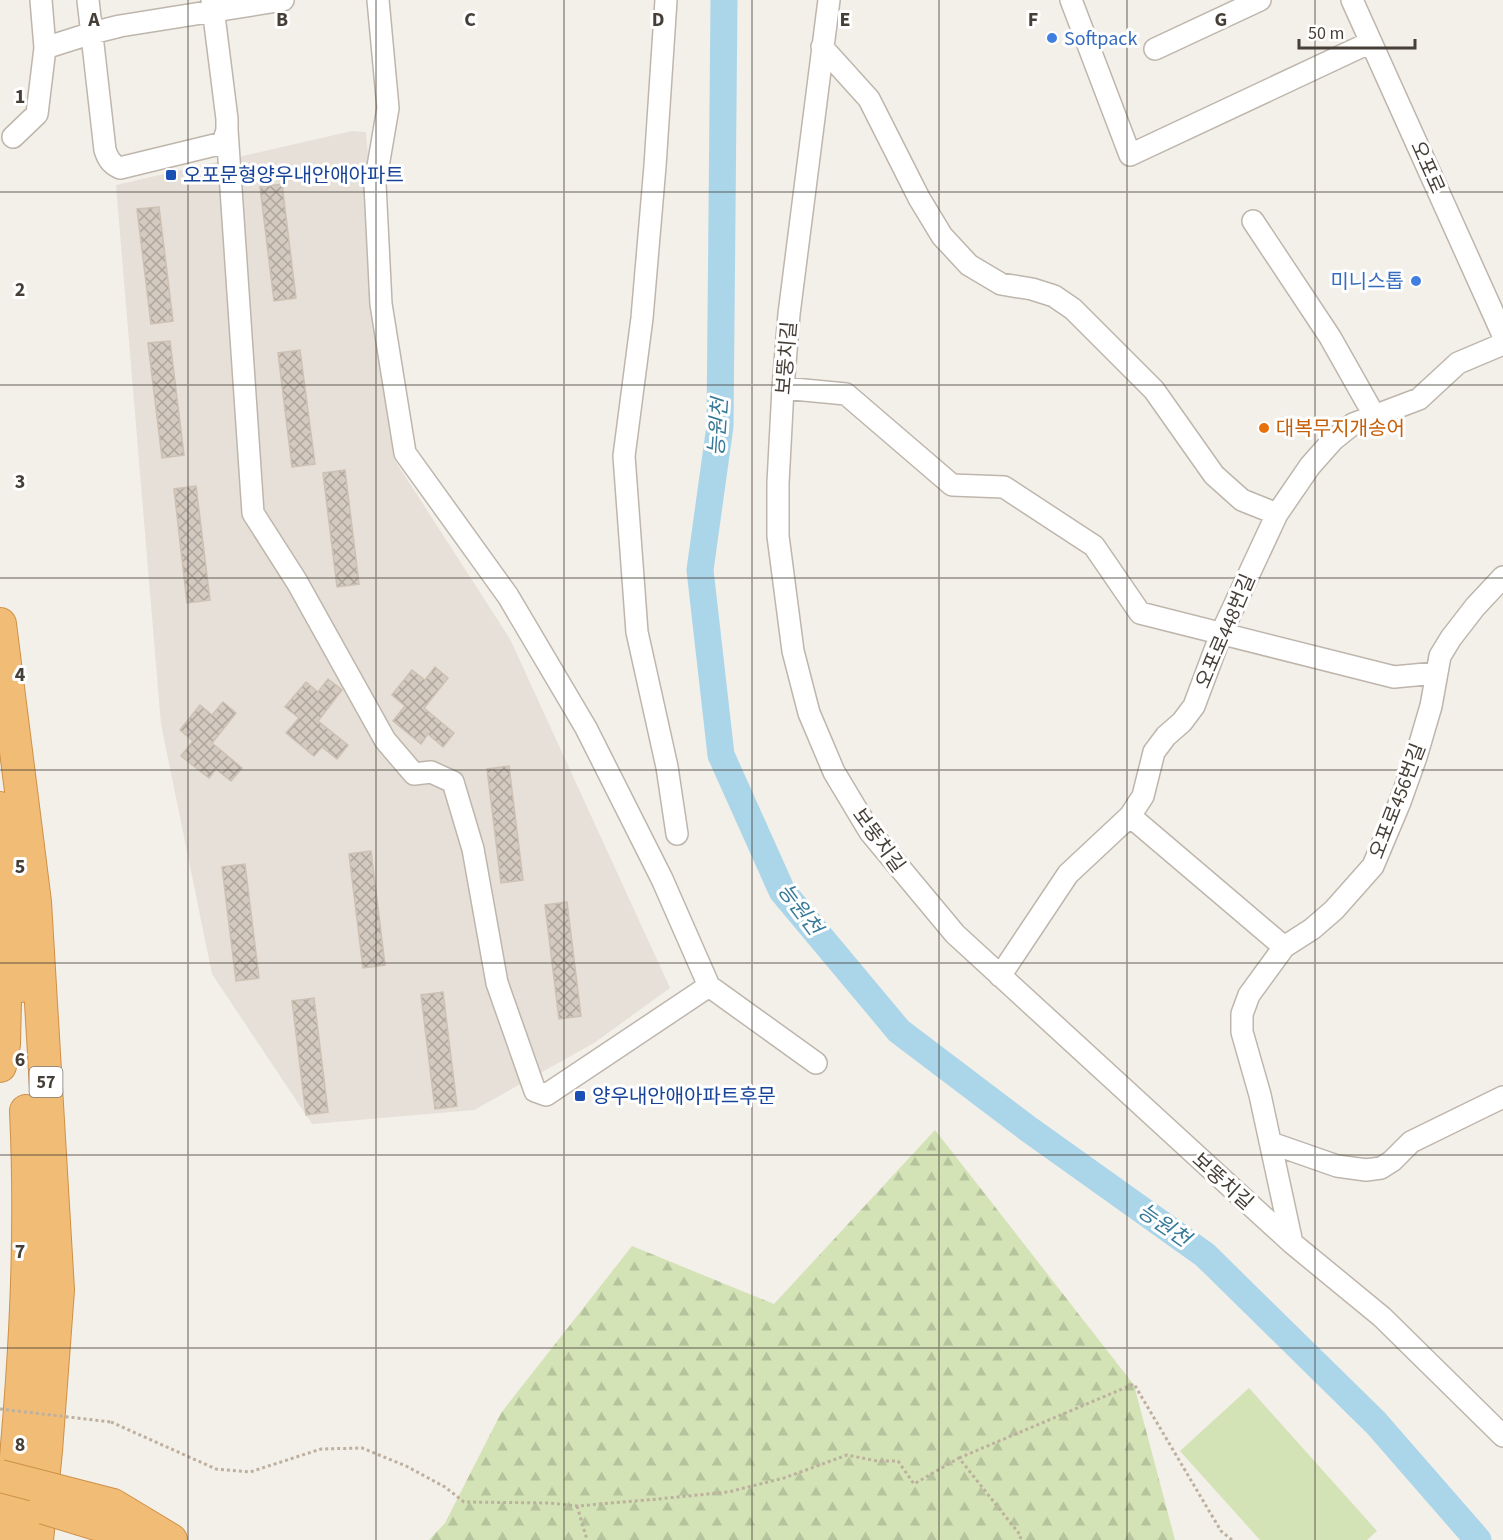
<svg xmlns="http://www.w3.org/2000/svg" width="1503" height="1540" font-family="'Source Sans 3','Noto Sans KR',sans-serif">
	<defs>
		<pattern id="forest-firs" width="22" height="20" patternUnits="userSpaceOnUse" patternTransform="scale(1.5)"><rect width="22" height="20" fill="#d3e3b6"/><path d="M5 1l3.5 6h-7zM16 11l3.5 6h-7z" fill="#b6c49d"/></pattern>
		<pattern id="building-cross-hatch" width="8" height="8" patternUnits="userSpaceOnUse" patternTransform="scale(1.5)"><rect width="8" height="8" fill="#d4cac0"/><path d="M0 0l8 8M0 8l8-8" fill="none" stroke="#aea59d"/></pattern>
	</defs>
	<rect width="100%" height="100%" fill="#f3efe9"/>
	<path fill="#e6e0d8" d="M352 131 366 132 394 459 510 639 670 988 594 1043 474 1110 312 1124 212 974 161 724 116 185Z"/>
	<path fill="url(#forest-firs)" d="M935 1130 1134 1385 1175 1540H429L445 1523 501 1413 632 1246 774 1304Z"/>
	<path fill="#d3e3b6" d="M1249 1388 1377 1531 1367 1540H1260L1180 1451Z"/>
	<g fill="none" stroke-linecap="round" stroke-linejoin="round">
		<path stroke="#abd6ea" stroke-width="27" d="M724 0 720 426 700 570 721 755 782 891 899 1031 1027 1128 1205 1255 1376 1423 1478 1540"/>
	</g>
	<path fill="url(#building-cross-hatch)" stroke="#cec1b3" stroke-width="1.5" d="M282 184 296 298 274 301 260 187Z
		M159 207 173 321 151 324 137 209Z
		M170 341 184 455 162 458 148 343Z
		M300 350 315 464 292 467 278 353Z
		M345 470 359 584 337 587 323 473Z
		M196 486 210 600 187 603 174 489Z
		M435 667 448 678 424 708 454 733 443 747 428 734 421 744 393 721 405 706 392 695 412 670 425 680Z
		M328 679 342 690 318 721 348 745 337 759 322 747 314 756 286 733 299 718 285 707 306 682 318 692Z
		M223 702 236 713 212 743 242 768 231 781 216 769 209 778 181 756 193 741 180 730 200 705 212 715Z
		M509 766 523 880 501 883 487 769Z
		M371 851 385 965 363 968 349 854Z
		M245 864 259 978 236 981 222 867Z
		M567 902 581 1016 559 1019 545 905Z
		M443 992 457 1106 435 1109 421 995Z
		M314 998 328 1112 306 1115 292 1001Z"/>
	<g fill="none" stroke-linecap="round" stroke-linejoin="round">
		<g stroke="#beb6ac" stroke-width="24">
			<path id="minor" d="M88 0 105 150C108 159 111 164 120 168L223 143 227 130V119L212 0
				M378 0 388 108 375 184 381 304 405 453 508 596 586 728 662 879 709 986 816 1063
				M666 0 655 166 642 318 624 456 637 632 667 767 677 834
				M829 0 789 314 783 388 778 483V536L793 651 809 713 834 772 870 832 955 934 1292 1243 1382 1317 1503 1436
				M1071 0 1130 155 1371 42
				M1352 0 1503 335
				M822 47 869 99 919 198 942 236 969 265 1001 284 1032 289 1054 296 1073 309 1154 390 1214 475 1242 500 1277 514
				M45 48 92 33 120 26 283 0
				M1155 49 1260 0
				M227 130 253 513 297 582 385 740 414 774 431 772 453 782 473 849 497 983 535 1091 546 1095 709 986
				M13 137 37 114 45 48 41 0
				M1253 221 1330 337 1374 415
				M783 388 846 394 952 485 1004 487 1094 546 1140 613 1394 677 1436 673
				M1130 816 1284 947
				M1000 976 1068 874 1130 816 1143 796 1154 752 1166 736 1182 722 1194 706 1221 634 1277 514 1310 466 1333 440 1353 424 1419 399 1458 363 1503 344
				M1271 1143 1337 1166 1366 1170 1381 1168 1392 1161 1411 1142 1503 1097
				M1292 1243 1260 1095 1242 1032V1014L1249 995 1284 947 1312 929 1334 910 1373 866 1400 802 1416 757 1431 706 1440 656 1451 638 1475 607 1503 577"/>
		</g>
		<g stroke="#cf9047" stroke-width="34">
			<path id="highway" d="M0 624 35 902 58 1290 46 1451 37 1540
				M0 808 20 986
				M0 1066 4 1044 6 958
				M113 1505 171 1540
				M103 1526 125 1540
				M8 1540C23 1396 33 1256 26 1111"/>
		</g>
		<path stroke="#beb09f" stroke-width="3" stroke-dasharray="3 3" stroke-linecap="butt" d="M111 1422 216 1469 250 1472 321 1449 362 1448 406 1466 445 1487 464 1502 550 1503 577 1506 658 1499 728 1492 784 1478 847 1455 877 1461H898L914 1484 959 1458 1021 1536 1020 1540
			M959 1458 1134 1384 1221 1531 1232 1540
			M577 1506 587 1540"/>
		<use href="#minor" stroke="#fff" stroke-width="21"/>
		<use href="#highway" stroke="#f1bc76" stroke-width="32"/>
		<g stroke="#cf9047" stroke-width="34" stroke-linecap="butt">
			<path id="highway-bridge" d="M0 1476 113 1505
				M44 1508 103 1526"/>
		</g>
		<path stroke="#beb09f" stroke-width="3" stroke-dasharray="3 3" stroke-linecap="butt" d="M0 1409 111 1422"/>
		<use href="#highway-bridge" stroke="#f1bc76" stroke-width="32"/>
	</g>
	<path fill="none" stroke="#463f38" stroke-width="1.5" stroke-opacity="0.55" d="M188 0V1540M376 0V1540M564 0V1540M752 0V1540M939 0V1540M1127 0V1540M1315 0V1540M0 192H1503M0 385H1503M0 578H1503M0 770H1503M0 963H1503M0 1155H1503M0 1348H1503"/>
	<g fill="#3f7fe0" stroke="#fff" stroke-width="2">
		<circle cx="1052" cy="38" r="6"/>
		<circle cx="1416" cy="281" r="6"/>
	</g>
	<g fill="#1a4fb4" stroke="#fff" stroke-width="2">
		<rect x="165" y="169" width="12" height="12" rx="3"/>
		<rect x="574" y="1090" width="12" height="12" rx="3"/>
	</g>
	<circle fill="#e8710a" stroke="#fff" stroke-width="2" cx="1264" cy="428" r="6"/>
	<g text-anchor="middle" stroke-width="6" stroke-linejoin="round" paint-order="stroke">
		<rect fill="#fff" stroke="#7e7974" stroke-width="1.5" x="29.5" y="1067" width="33" height="30" rx="4.5"/>
		<g font-size="18" font-weight="bold" fill="#463f38">
			<text x="46" y="1088">57</text>
		</g>
		<g font-size="20" fill="#366cbe" stroke="#fff" text-anchor="start">
			<text x="1064" y="45">Softpack</text>
			<text x="1404" y="288" text-anchor="end">미니스톱</text>
		</g>
		<g font-size="20" fill="#463f38" stroke="#fff">
			<text transform="translate(1428 167) rotate(66)" y="7">오포로</text>
			<text transform="translate(786 358) rotate(-85)" y="7">보뚱치길</text>
			<text transform="translate(1225 631) rotate(-67)" y="7">오포로448번길</text>
			<text transform="translate(1397 801) rotate(-69)" y="7">오포로456번길</text>
			<text transform="translate(879 840) rotate(54)" y="7">보뚱치길</text>
			<text transform="translate(1223 1181) rotate(42)" y="7">보뚱치길</text>
		</g>
		<g font-size="20" fill="#164399" stroke="#fff" text-anchor="start">
			<text x="183" y="182">오포문형양우내안애아파트</text>
			<text x="592" y="1103">양우내안애아파트후문</text>
		</g>
		<g font-size="20" fill="#c56008" stroke="#fff" text-anchor="start">
			<text x="1276" y="435">대복무지개송어</text>
		</g>
		<g font-size="21" font-style="italic" fill="#377999" stroke="#fff">
			<text transform="translate(718 427) rotate(-86)" y="7">능원천</text>
			<text transform="translate(800 909) rotate(53)" y="7">능원천</text>
			<text transform="translate(1164 1225) rotate(35)" y="7">능원천</text>
		</g>
	</g>
	<g font-size="20" text-anchor="middle" font-weight="bold" fill="#463f38" stroke="#fff" stroke-width="6" stroke-linejoin="round" paint-order="stroke">
		<text x="94" y="26">A</text>
		<text x="282" y="26">B</text>
		<text x="470" y="26">C</text>
		<text x="658" y="26">D</text>
		<text x="845" y="26">E</text>
		<text x="1033" y="26">F</text>
		<text x="1221" y="26">G</text>
		<text x="20" y="103">1</text>
		<text x="20" y="296">2</text>
		<text x="20" y="488">3</text>
		<text x="20" y="681">4</text>
		<text x="20" y="873">5</text>
		<text x="20" y="1066">6</text>
		<text x="20" y="1258">7</text>
		<text x="20" y="1451">8</text>
	</g>
	<path d="M1299 39v9h116v-9" fill="none" stroke="#463f38" stroke-width="3"/>
	<text x="1308" y="39" font-size="18" fill="#463f38" stroke="#ffffff" stroke-width="4.5" paint-order="stroke">50 m</text>
</svg>
